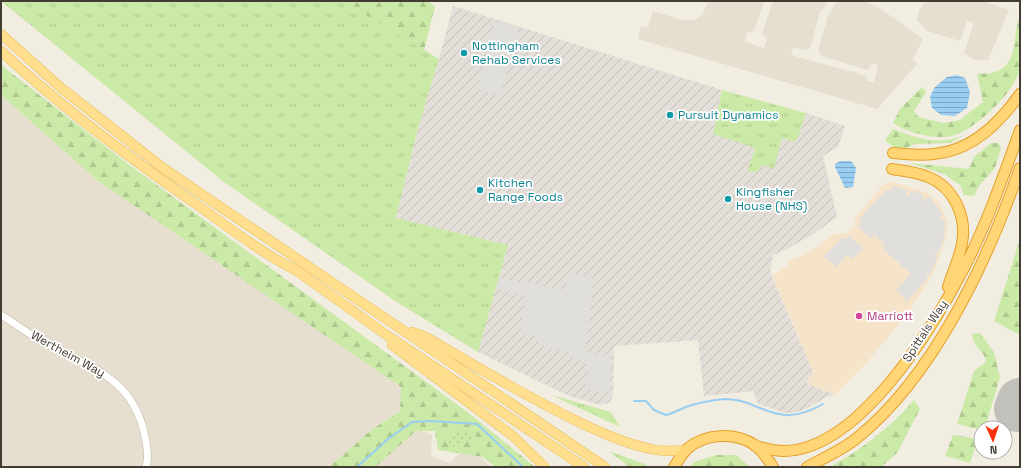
<svg xmlns="http://www.w3.org/2000/svg" width="1021" height="468" font-family="'Space Grotesk',sans-serif">
	<defs>
		<pattern id="industrial-furrows" width="10" height="10" patternUnits="userSpaceOnUse"><rect width="10" height="10" fill="#e3ded7"/><path d="M-1 1l2-2M0 10L10 0M9 11l2-2" fill="none" stroke="#c4bfb9"/></pattern>
		<pattern id="grass-tufts" width="24" height="20" patternUnits="userSpaceOnUse"><rect width="24" height="20" fill="#cbe9a7"/><path d="M3 7l-1-3M5 7V3M7 7l1-3M15 17l-1-3M17 17v-4M19 17l1-3" fill="none" stroke="#b0c990"/></pattern>
		<pattern id="forest-firs" width="22" height="20" patternUnits="userSpaceOnUse"><rect width="22" height="20" fill="#cbe9a7"/><path d="M5 1l3.5 6h-7zM16 11l3.5 6h-7z" fill="#b0c990"/></pattern>
		<pattern id="park-dots" width="8" height="8" patternUnits="userSpaceOnUse"><rect width="8" height="8" fill="#cbe9a7"/><path d="M2 2h.1M6 6h.1" fill="none" stroke="#b0c990" stroke-width="1.8" stroke-linecap="round"/></pattern>
		<pattern id="water-rules" width="6" height="5" patternUnits="userSpaceOnUse"><rect width="6" height="5" fill="#99cef3"/><path d="M0 2.5h6" fill="none" stroke="#7ea8c5"/></pattern>
	</defs>
	<rect width="100%" height="100%" fill="#f2ede1"/>
	<path fill="#e6dfcf" d="M708 1H764L754 31 747 33 745 42 764 48 767 40 762 33 773 1H827L826 6 820 12 810 48 803 50 793 47 791 55 867 76V81L874 82 878 65 872 63 868 70 821 56 818 50 828 16 837 1H863L878 7 923 39 913 59 917 64 877 109 638 39 641 26 648 28 653 11 682 20H695L703 14Z
		M926 1H983L1009 10 988 60H974L964 53 974 23 967 21 960 41 927 31 917 20 919 10Z
		M1 95 98 181 402 387 400 410 371 430 329 467H1Z
		M418 429 432 435 431 456 450 463 462 450 477 454 491 467H374Z"/>
	<path fill="#f6e4ca" d="M889 182H893L926 192 938 201 944 212 948 224 946 238 934 272 908 313 868 361 835 395 806 383 813 372 772 275 781 271 782 268 788 266 787 262 799 257 819 246 833 235 846 233 855 224V218L883 185Z"/>
	<path fill="url(#industrial-furrows)" d="M453 6 722 90 713 134 755 148 747 171 782 138 799 135 806 113 845 126 838 147 823 156 837 217 812 235 785 250 773 255 770 272 813 372 806 383 835 395 827 397 806 409 793 413H786L758 404 753 391 704 396 698 340 614 346 613 396 609 403 600 405 569 396 478 352 508 245 396 218 418 128 439 59Z"/>
	<path fill="url(#grass-tufts)" d="M1 1H345L439 59 418 128 396 218 508 245 478 352 395 301 224 182Z
		M722 90 806 113 799 135 795 142 782 138 774 169 762 165 757 172 747 171 755 148 713 134Z
		M551 395 611 412 620 427Z
		M609 451 647 465 646 467H629Z"/>
	<path fill="url(#forest-firs)" d="M343 1H426L435 6 424 50Z
		M1020 16C1020 28 1020 40 1020 53 1020 58 1021 63 1020 68 1016 91 977 128 955 135 939 141 907 133 893 123L900 109 922 87 926 92 914 111 918 117 944 123 960 120 983 102 977 74C982 73 988 74 992 73 1021 65 1011 37 1020 16Z
		M1 65 128 164 470 414 535 467H495L483 457 438 450 435 431H416L375 467H329L371 430 400 411 401 387 98 181 1 95Z
		M893 129C919 139 936 145 963 136L950 143 915 144 904 149 895 148 885 140Z
		M991 143H999L1001 148 995 168 979 186 974 196 964 195 960 185 944 174 909 163 969 169 974 157Z
		M1020 239V335L994 321Z
		M980 333 994 352 1000 377 985 428H981V430L957 424 974 371 986 362C985 350 973 348 972 334Z
		M914 400 920 409 897 453 881 467H830C862 449 890 428 914 400Z
		M953 435 978 439 970 463 945 456Z
		M716 455H736L750 467H690L694 462Z"/>
	<path fill="url(#park-dots)" d="M458 431 475 435 476 438 473 440 463 441 452 447 447 441 451 435Z"/>
	<path fill="#e1dfdb" d="M495 22 519 28 500 96 477 89Z
		M893 186 907 190 906 195 909 196 911 191 924 195 923 200 925 201 928 197 932 199 943 216 938 218 939 220 944 219 945 225V233L939 253 935 251 934 253 938 255 930 275 926 274 928 278 907 301 896 290 911 274 882 248 885 245 875 235 871 238 858 227 862 223 859 219 887 189 891 191Z
		M850 236 863 248 852 259 847 255 836 267 824 256 843 237 846 240Z
		M568 272 594 278 585 352 611 356 609 393 585 389 589 368 583 361 572 358V354L538 345 537 336 520 334 526 295 497 289 499 278 565 290Z"/>
	<path fill="url(#water-rules)" d="M957 75 965 78 970 92 967 108 955 116 941 115 932 108 930 96 935 87 947 77Z
		M840 161H851L856 168 853 187 845 188 835 167V164Z"/>
	<g fill="none" stroke-linecap="round" stroke-linejoin="round">
		<path stroke="#99cef3" stroke-width="2" d="M634 401H646L654 410 666 415C675 413 683 407 692 405 702 402 715 400 725 399 736 399 746 402 755 406 783 418 796 419 823 404
			M357 467 388 439 412 422 430 421 477 424 523 467"/>
		<path stroke="#c2c0ba" stroke-width="46" d="M1017 409 1020 401"/>
		<g stroke="#c0b7a7" stroke-width="8">
			<path id="tertiary" d="M1 315C16 324 30 335 45 343 91 368 134 378 145 437 147 446 149 458 146 467"/>
		</g>
		<g stroke="#e8be59" stroke-width="10">
			<path id="primary" d="M1 34 60 87 163 168 605 467
				M1 51C60 106 127 156 193 202 227 226 260 252 297 271L388 336 584 467
				M412 332 426 337C477 367 529 398 583 424 604 434 627 444 651 449 663 452 675 451 687 450
				M392 345 513 436 545 467"/>
		</g>
		<g stroke="#e4a029" stroke-width="12">
			<path id="trunk" d="M893 153C907 154 920 156 934 154 971 151 999 124 1020 94
				M892 169C905 171 917 172 928 177 954 187 967 217 962 243 960 258 952 272 948 287
				M755 446C764 448 774 451 784 451 859 450 932 329 963 270 986 226 1003 177 1020 130
				M674 467C678 461 682 454 687 449 705 433 735 432 755 445 762 451 768 459 773 467
				M807 467C824 458 842 450 857 438 934 376 988 260 1020 168"/>
		</g>
		<use href="#tertiary" stroke="#fff" stroke-width="7"/>
		<use href="#primary" stroke="#ffdf8d" stroke-width="9"/>
		<use href="#trunk" stroke="#ffd576" stroke-width="10"/>
	</g>
	<g fill="#0f9aa8" stroke="#fff" stroke-width="1.5">
		<circle cx="464" cy="53" r="4"/>
		<circle cx="670" cy="115" r="4"/>
		<circle cx="480" cy="190" r="4"/>
		<circle cx="728" cy="199" r="4"/>
	</g>
	<circle fill="#d1479c" stroke="#fff" stroke-width="1.5" cx="859" cy="316" r="4"/>
	<g text-anchor="middle" stroke-width="3.5" stroke-linejoin="round" paint-order="stroke">
		<g font-size="12" fill="#0d838f" stroke="#fff" text-anchor="start">
			<text x="472" y="50">Nottingham<tspan x="472" dy="14">Rehab Services</tspan></text>
			<text x="678" y="119">Pursuit Dynamics</text>
			<text x="488" y="187">Kitchen<tspan x="488" dy="14">Range Foods</tspan></text>
			<text x="736" y="196">Kingfisher<tspan x="736" dy="14">House (NHS)</tspan></text>
		</g>
		<g font-size="12" fill="#b23c85" stroke="#fff" text-anchor="start">
			<text x="867" y="320">Marriott</text>
		</g>
		<g font-size="12" fill="#433c32" stroke="#fff">
			<text transform="translate(925 331) rotate(-57)" y="4">Spittals Way</text>
			<text transform="translate(68 354) rotate(29)" y="4">Wertheim Way</text>
		</g>
	</g>
	<rect width="1021" height="468" fill="none" stroke="#433c32" stroke-width="4"/>
	<g transform="translate(993 440) rotate(177)"><circle r="19" fill="#ffffff" stroke="#b4b1ad"/>
	<path d="M0-3L7 15L0 10L-7 15Z" fill="#ff310b"/>
	<text y="-6" font-size="11" font-weight="bold" text-anchor="middle" fill="#433c32">N</text>
	</g>
</svg>
